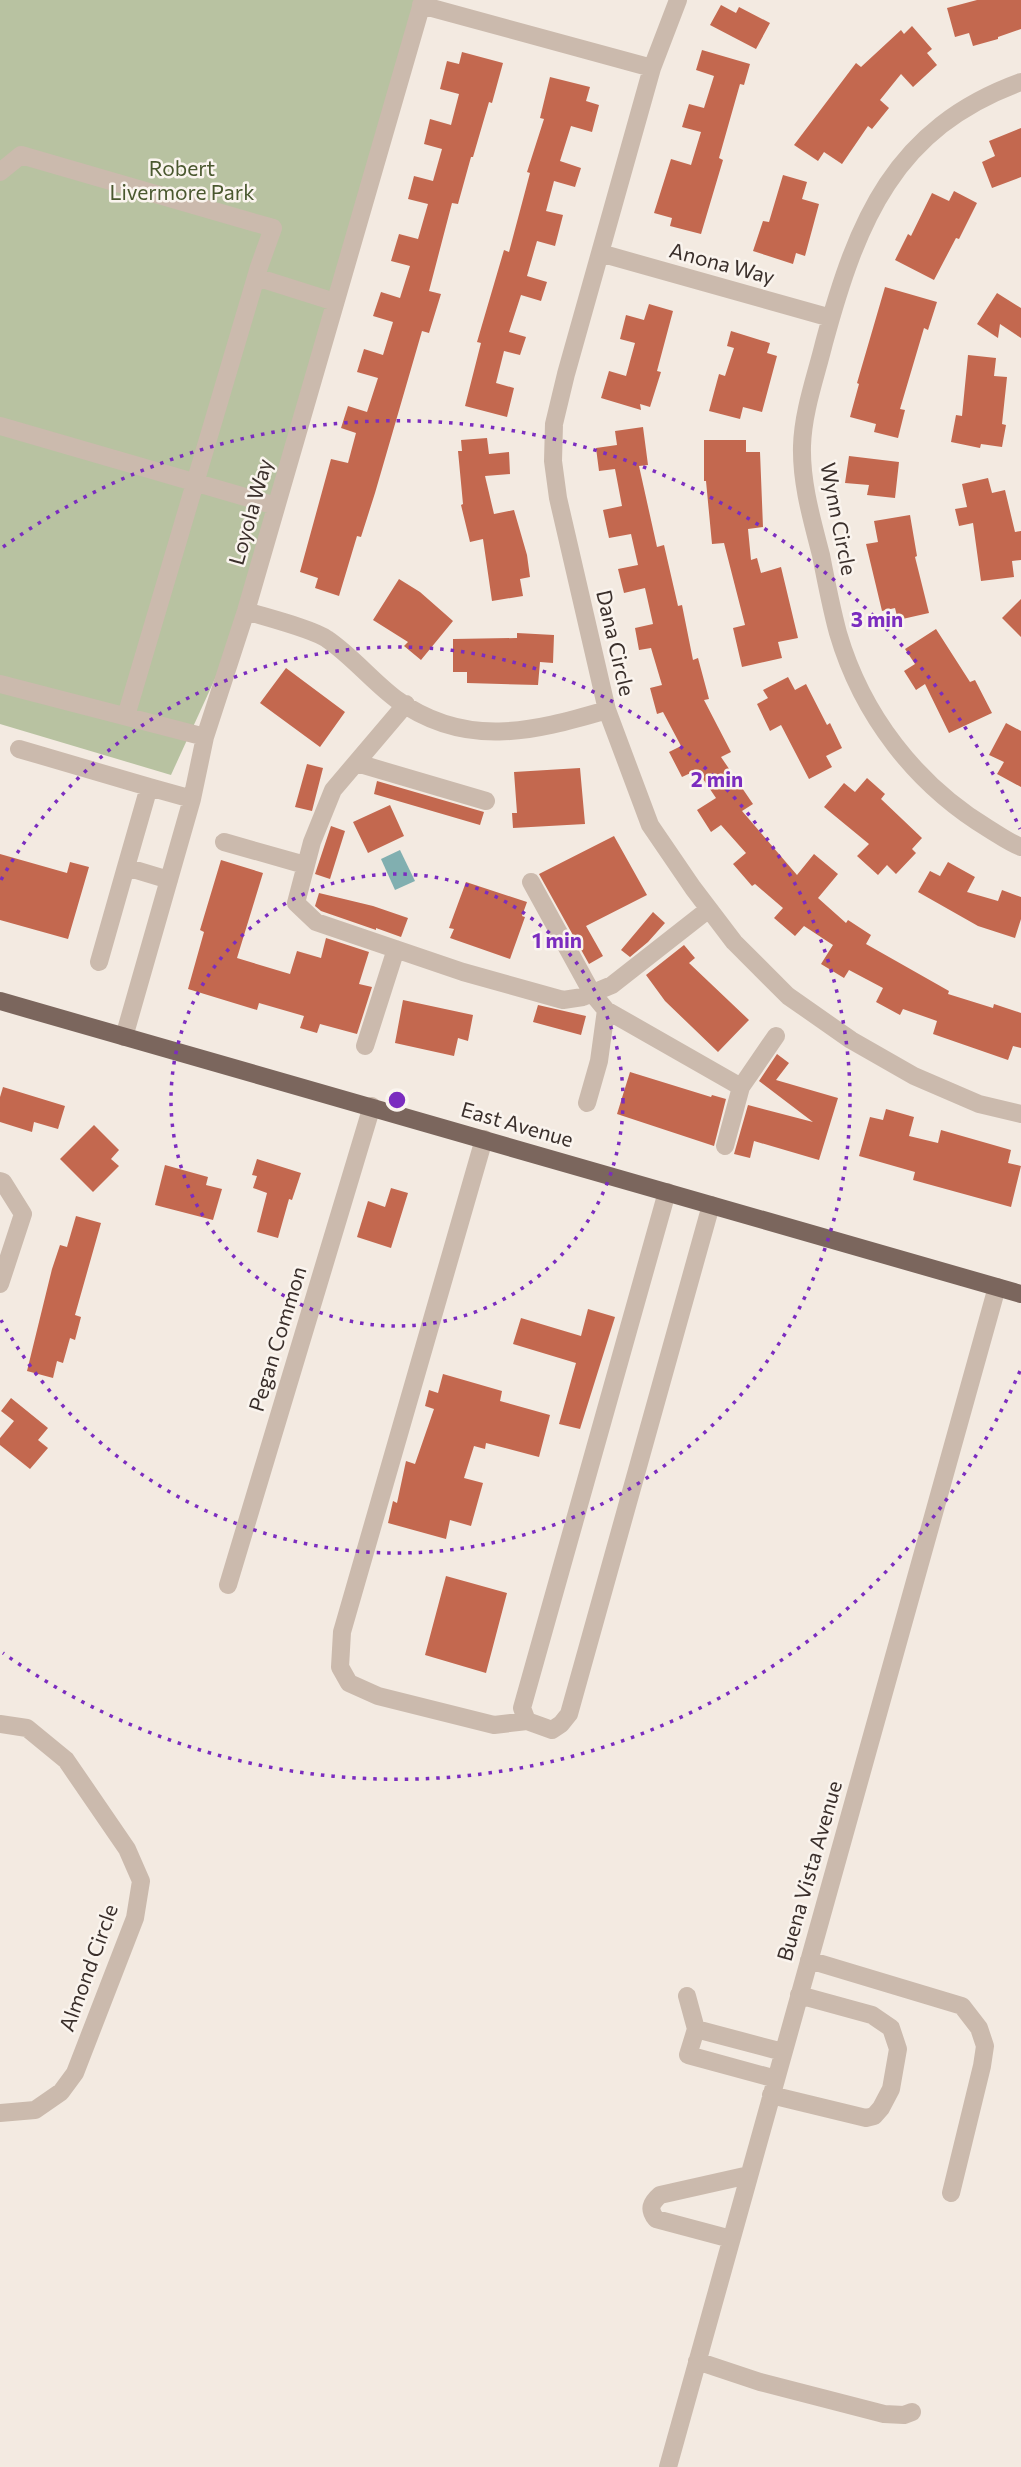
<svg xmlns="http://www.w3.org/2000/svg" width="1021" height="2467" font-family="Commissioner,sans-serif">
	<rect width="100%" height="100%" fill="#f3eae1"/>
	<path fill="#b8c2a1" d="M0 0H423L246 611 171 775 0 724Z"/>
	<path fill="#81afb0" d="M400 850 415 881 395 890 381 859Z"/>
	<path fill="#c3684f" d="M977 0H1021V29L998 37V39L973 46 969 33 955 37 947 8Z
		M721 5 736 13 739 7 770 23 756 49 710 25Z
		M912 26 932 49 927 53 937 65 913 87 901 74 880 100 889 108 872 129 868 126 842 164 824 152 818 161 794 145 856 63 861 67 901 30 904 34Z
		M702 50 750 64 744 85 740 84 719 158 723 160 701 234 670 226 672 218 654 213 671 159 691 165 701 132 682 127 689 104 704 108 714 76 696 70Z
		M462 52 503 63 492 103 489 102 473 157H471L458 204 452 203 429 291 441 294 429 333 422 331 375 493 361 537 357 536 339 596 315 588 318 578 300 572 331 459 348 463 356 433 341 428 348 406 367 412 378 378 357 372 364 349 383 355 393 322 373 316 381 292 400 298 410 266 391 261 399 234 418 239 428 204 408 199 414 176 433 181 442 149 424 144 430 119 451 125 459 94 440 89 447 61 459 64Z
		M550 77 590 87 586 101 599 105 592 132 571 126 560 161 581 168 575 187 554 181 546 211 563 215 555 246 537 241 527 276 547 282 541 301 521 295 509 332 526 337 520 355 504 351 496 383 514 388 507 417 465 406 481 343 477 342 504 250 509 252 530 173 527 172 544 119 540 118Z
		M1021 128V177L992 188 982 162 995 156 989 141Z
		M783 175 807 182 802 199 819 204 805 256 796 253 793 264 753 251 763 221 769 222Z
		M954 191 977 203 959 239 956 238 934 280 895 260 908 234 911 236 932 193 949 201Z
		M885 287 937 302 928 330 924 328 900 409 905 410 898 438 874 432 876 424 850 417 859 384 857 383Z
		M997 293 1021 308V338L1000 324 998 338 977 324Z
		M649 304 673 311 657 371 661 372 650 407 640 404 641 410 601 398 609 371 626 376 635 343 620 339 626 315 644 320Z
		M731 331 770 343 767 353 777 356 762 412 743 407 740 419 709 411 719 374 725 376 734 348 727 346Z
		M968 355 996 358 994 376 1007 377 1002 424 1006 425 1002 447 981 444 980 448 951 442 956 415 962 416Z
		M643 427 648 465 639 466 657 547 664 545 678 606 682 605 693 660 698 658 709 699 704 700 731 752 721 757 753 804 742 811 797 875 814 854 838 874 818 898 846 923 848 920 871 935 866 944 949 991 948 994 993 1008 994 1004 1021 1013V1048L1013 1046 1008 1060 933 1034 937 1021 903 1009 900 1015 876 1002 883 988 849 970 844 978 821 964 833 945 804 926 795 936 774 918 783 908 755 884 752 886 733 864 746 853 721 825 711 832 697 810 716 798 697 770 682 777 669 752 681 746 663 712 657 714 650 688 662 685 651 648 639 650 635 628 653 624 645 588 624 593 618 569 638 565 631 534 609 538 603 510 622 506 615 469 599 471 596 448 617 445 615 431Z
		M487 438 489 454 509 452 510 474 485 476 494 514 514 510 527 555 530 577 520 579 523 596 492 601 483 539 470 542 461 505 463 504 458 451H462L461 440Z
		M704 440H746V452H760L763 527 748 529 751 560 757 558 761 573 781 567 798 638 778 642 782 658 742 667 733 628 745 625 724 543 712 544 706 481H704Z
		M849 456 899 462 895 498 867 495 869 485 845 483Z
		M988 478 992 493 1005 490 1015 532 1021 531V560L1012 561 1014 577 981 581 973 523 959 526 955 509 967 507 962 484Z
		M910 515 917 556 915 557 929 613 898 620 895 608 882 611 866 544 878 542 874 521Z
		M399 579 420 592 453 621 421 660 404 646 408 642 373 620Z
		M1021 599V637L1002 618Z
		M936 629 970 682 975 680 992 713 949 733 925 684 916 690 904 671 915 664 905 649Z
		M517 633 554 635 553 663 540 662 538 685 467 683V672H453V639L517 638Z
		M286 668 345 712 320 747 260 703Z
		M788 677 795 690 806 684 827 725 830 723 842 748 826 756 832 767 809 779 781 725 770 731 757 704 768 698 763 690Z
		M1006 723 1021 731V787L997 774 1004 762 989 755Z
		M307 764 323 768 312 811 295 807Z
		M580 768 585 824 513 828 512 813H517L514 772Z
		M867 778 885 794 881 799 922 838 912 849 916 853 896 874 887 865 878 875 857 856 869 844 824 807 844 783 855 792Z
		M377 781 484 812 480 825 374 794Z
		M390 805 404 836 368 853 353 822Z
		M331 826 345 831 330 879 315 874Z
		M614 836 647 895 586 926 603 956 589 964 539 874Z
		M0 854 67 873 70 862 89 867 68 939 0 920Z
		M221 860 263 873 237 958 290 974 297 951 321 958 326 938 369 952 359 984 372 987 357 1034 320 1024 317 1033 300 1028 304 1016 259 1003 257 1010 188 989 204 932 200 930Z
		M948 862 975 877 967 892 998 901 1002 890 1021 897V919L1015 938 978 926 918 892 930 871 940 876Z
		M466 882 527 902 522 916 525 917 510 959 450 938 454 929 449 928Z
		M319 893 373 906 408 918 401 937 376 928V930L321 911 315 906Z
		M653 912 665 923 648 942 630 957 621 950Z
		M684 945 695 958 689 963 749 1020 718 1052 665 1001 646 975Z
		M403 1000 473 1015 468 1041 458 1038 454 1056 395 1043Z
		M538 1005 586 1016 581 1035 533 1022Z
		M777 1054 789 1063 776 1080 838 1098 819 1160 754 1141 750 1158 734 1154 748 1105 813 1122 759 1081Z
		M630 1072 711 1097 712 1095 726 1099 714 1146 617 1114Z
		M3 1087 65 1106 58 1129 34 1122 32 1132 0 1122V1097Z
		M886 1109 914 1117 909 1136 938 1143 941 1130 1011 1150 1008 1163 1021 1166 1011 1207 913 1180 915 1172 859 1156 870 1117 883 1120Z
		M94 1125 119 1150 111 1159 119 1166 93 1192 60 1159Z
		M257 1159 301 1173 292 1200 289 1199 278 1238 257 1232 267 1193 253 1188 257 1176 252 1175Z
		M165 1165 208 1177 206 1185 222 1189 213 1220 155 1205Z
		M391 1188 408 1193 391 1248 357 1237 368 1201 385 1207Z
		M76 1216 101 1223 75 1315 81 1317 75 1340 70 1338 63 1363 57 1361 53 1378 27 1371 52 1269 60 1245 67 1247Z
		M588 1309 615 1317 580 1429 559 1424 576 1363 513 1344 521 1318 581 1336Z
		M443 1374 502 1391 500 1401 550 1415 539 1457 486 1443 485 1449 474 1446 464 1478 483 1483 471 1526 450 1520 446 1539 388 1523 393 1501 397 1503 406 1461 415 1464 434 1409 425 1406 429 1390 438 1393Z
		M11 1398 48 1428 38 1440 48 1448 30 1469 0 1445V1438L14 1421 1 1411Z
		M446 1576 507 1593 486 1673 425 1655Z"/>
	<g fill="none" stroke-linecap="round" stroke-linejoin="round">
		<path stroke="#cbbaad" stroke-width="18" d="M678 0 652 68 566 374 554 424 553 461 558 498 607 710 650 825 693 888 734 942 788 996 851 1040 914 1076 979 1104 1021 1114
			M421 5 652 68
			M1021 82C894 128 857 221 824 343 816 376 803 411 802 446 801 483 812 520 821 555 826 581 831 607 838 633 862 715 916 785 989 829 999 835 1010 843 1021 847
			M0 172 21 155 273 228 259 267 126 716
			M600 253 831 318
			M256 277 335 302
			M0 426 276 506
			M246 611C265 617 313 629 327 639 352 656 372 681 396 699 465 749 532 732 607 710
			M0 684 205 737
			M406 704 333 790 312 842 296 903 316 922 463 972 563 1000 583 997 612 985 709 909
			M19 749 149 787
			M357 763 486 801
			M224 842 305 865
			M126 867 149 787 192 799
			M531 882 592 993 606 1010 741 1087
			M99 962 126 867 169 880
			M124 1037 192 799 205 737 246 611 423 0
			M365 1046 396 949
			M587 1103 599 1061 606 1010
			M484 1139 342 1632 340 1667 349 1683 378 1696 494 1725 527 1721
			M725 1146 741 1087 776 1036
			M0 1181 3 1182 23 1214 0 1284
			M667 1192 522 1708 527 1721 552 1730 561 1724 569 1714 711 1205
			M228 1585 372 1106
			M0 1724 27 1728 66 1760 127 1849 141 1881 135 1918 75 2073 61 2092 35 2110 0 2113
			M809 1960 962 2006 979 2028 985 2046 982 2066 951 2193
			M687 1996 696 2029 688 2055 776 2079
			M696 2029 783 2052
			M771 2095 866 2118 874 2116 881 2108 891 2089 898 2049 891 2028 872 2015 799 1995
			M731 2239 656 2219C648 2209 651 2203 660 2195L749 2175
			M697 2361 760 2382 884 2414 904 2415 912 2412
			M668 2467 997 1287"/>
		<path stroke="#7b665d" stroke-width="18" d="M0 1001 1021 1294"/>
	</g>
	<g fill="none" stroke="#7b2cbf" stroke-width="3.5" stroke-dasharray="3.5 7">
		<circle cx="397" cy="1100" r="226"/>
		<path d="M1 880A453 453 0 1 1 1 1320"/>
		<path d="M1020 1371A679 679 0 0 1 3 1653M3 547A679 679 0 0 1 1020 829"/>
	</g>
	<g text-anchor="middle" stroke-width="5" stroke-linejoin="round" paint-order="stroke">
		<g font-size="21" fill="#4a582f" stroke="#faf4ee">
			<text x="182" y="176">Robert<tspan x="182" dy="24">Livermore Park</tspan></text>
		</g>
		<g font-size="21" fill="#3a2f2b" stroke="#faf4ee">
			<text transform="translate(722 264) rotate(15)" y="7">Anona Way</text>
			<text transform="translate(251 512) rotate(-74)" y="7">Loyola Way</text>
			<text transform="translate(838 519) rotate(79)" y="7">Wynn Circle</text>
			<text transform="translate(615 643) rotate(77)" y="7">Dana Circle</text>
			<text transform="translate(517 1125) rotate(16)" y="7">East Avenue</text>
			<text transform="translate(278 1339) rotate(-73)" y="7">Pegan Common</text>
			<text transform="translate(810 1871) rotate(-74)" y="7">Buena Vista Avenue</text>
			<text transform="translate(89 1968) rotate(-70)" y="7">Almond Circle</text>
		</g>
	</g>
	<circle cx="397" cy="1100" r="10" fill="#7b2cbf" stroke="#faf4ee" stroke-width="3.5"/>
	<g font-size="21" text-anchor="middle" font-weight="bold" fill="#7b2cbf" stroke="#faf4ee" stroke-width="5" stroke-linejoin="round" paint-order="stroke">
		<text x="877" y="627">3 min</text>
		<text x="717" y="787">2 min</text>
		<text x="557" y="948">1 min</text>
	</g>
</svg>
